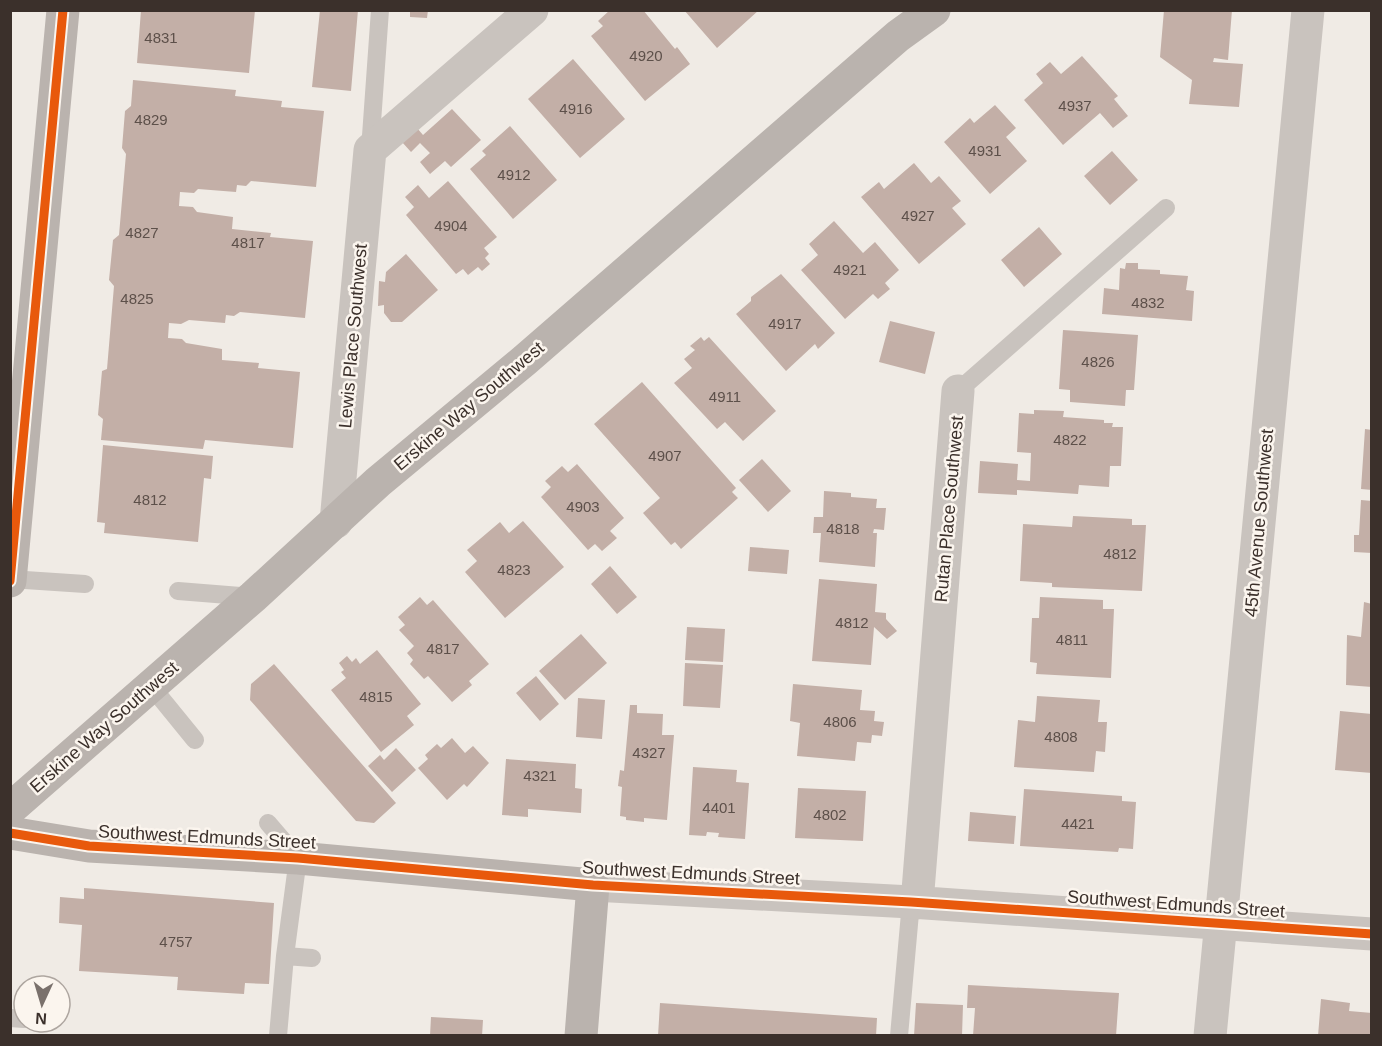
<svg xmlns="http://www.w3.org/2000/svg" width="1382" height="1046" font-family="Arial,sans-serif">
	<rect width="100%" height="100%" fill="#f0ebe5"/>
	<path fill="#c3afa7" d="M141 10H255L249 73 137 63Z
		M320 10H358L351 91 312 87Z
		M410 10H428L427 18 410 17Z
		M610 10H643L675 49 677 47 690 64 645 101 591 36 603 26 598 21Z
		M684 10H759L717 48Z
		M1164 10H1232L1228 60 1214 58 1213 62 1243 64 1239 107 1189 104 1192 80 1160 57Z
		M1082 56 1118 96 1114 99 1128 116 1113 128 1100 113 1063 145 1024 100 1043 83 1036 74 1050 62 1061 74Z
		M573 59 625 119 580 158 528 99Z
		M133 80 236 90 235 96 282 101 281 107 324 111 316 187 251 181 246 186 237 185 236 192 198 189 194 193 180 192 179 206 193 207 197 212 233 217 232 229 271 233 270 237 313 241 305 318 240 312 234 316 226 315 225 323 189 320 181 324 169 323 168 338 182 339 186 343 222 349V360L259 363 258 368 300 372 293 448 205 440 203 449 101 440 103 419 98 415 102 371 107 369 114 286 109 280 113 240 119 235 126 154 122 148 125 111 131 106Z
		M995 105 1016 128 1006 137 1027 161 990 194 944 142 970 118 974 123Z
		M452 109 481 140 451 167 445 161 430 174 420 162 430 153 420 143 411 152 402 142 417 128 423 135Z
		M510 126 557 180 513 219 470 169 486 155 482 151Z
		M1112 151 1138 180 1110 205 1084 176Z
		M914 163 931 183 939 176 961 201 952 208 966 224 919 264 861 197 879 182 884 189Z
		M448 181 497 237 484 248 489 254 485 258 490 264 482 271 478 267 468 275 463 269 456 274 406 215 414 207 405 197 418 185 429 198Z
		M834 221 863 253 875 242 899 270 885 283 890 289 878 299 873 294 845 319 801 270 818 255 809 244Z
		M1039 227 1062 254 1024 287 1001 260Z
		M406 254 438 290 402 322H391L384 313V305L378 306 379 281 385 282 386 272Z
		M1126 263H1138V269L1160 270V274L1188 276 1186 290 1194 291 1192 321 1102 314 1104 288 1119 290 1120 268 1125 269Z
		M781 274 835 333 818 349 815 344 786 371 736 314 751 301V297Z
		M890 321 935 332 925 374 879 362Z
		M1063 330 1138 335 1134 390H1126L1125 406 1070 402V390L1059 389Z
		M701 337 704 341 709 337 776 411 743 441 725 422 717 429 674 383 692 368 684 359 695 350 690 346Z
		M642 382 736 488 732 492 738 498 681 549 675 542 671 545 643 513 660 498 594 424Z
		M1034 410 1064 411 1063 417 1104 420V423H1113L1112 427H1123L1121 466H1110L1109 487 1079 485 1078 494 1017 490V495L978 493 980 461 1018 464 1017 480 1030 481 1031 453 1017 452 1019 413 1034 414Z
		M1365 429 1372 430V490L1361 489Z
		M103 445 213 456 211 479 204 478 198 542 104 533 105 523 97 522Z
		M762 459 791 491 768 512 739 480Z
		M577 464 624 518 610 531 617 538 602 551 595 544 588 550 541 497 551 487 545 481 562 466 568 472Z
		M824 491 851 493V497L877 499 876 508H886L884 530 874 529 873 533H877L875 567 819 562 821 533H813L814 517H823Z
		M1361 500 1372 501V553L1354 552V535H1359Z
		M1073 516 1132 519V525H1146L1142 591 1052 587V583L1020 581 1023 524 1072 527Z
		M523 521 564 567 505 618 465 572 477 561 467 550 500 522 509 533Z
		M750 547 789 550 787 574 748 571Z
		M610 566 637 597 617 614 591 584Z
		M819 579 877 584 875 612 886 613V619L897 631 887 639 874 627 871 665 812 661Z
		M420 597 427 605 433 600 489 664 469 681 472 685 452 702 428 676 424 679 410 664 413 660 407 653 414 646 399 630 405 625 398 617Z
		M1040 597 1103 600V609H1114L1111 678 1036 674 1037 663 1030 662 1032 618H1039Z
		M1364 602 1372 604V687L1346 685 1347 635 1361 637Z
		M687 627 725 629 723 662 685 660Z
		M581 634 607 663 565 700 539 671Z
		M377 650 421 704 407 716 414 725 381 752 331 690 346 678 341 672 344 670 339 663 347 656 352 662 356 658 360 664Z
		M685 663 723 665 720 708 683 706Z
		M274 664 396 803 374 823 356 821 250 700 251 684Z
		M536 676 559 704 540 721 516 693Z
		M793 684 862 690 860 710 875 711 874 721 884 722 882 736 872 735 871 743 857 742 855 761 797 756 800 723 790 721Z
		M1037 696 1100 700 1098 722H1107L1105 752 1096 751 1094 772 1014 767 1018 720 1035 722Z
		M578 698 605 700 602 739 576 737Z
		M630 705H637V713L663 714 662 735H674L667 820 644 818V822L626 820V817L620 816 622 787 618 786 620 770 624 771Z
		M1340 711 1372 714V773L1335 770Z
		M452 738 465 753 473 746 489 763 467 787 464 784 447 800 418 768 428 759 425 755 437 744 441 748Z
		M396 748 416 770 392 792 368 766 380 755 384 760Z
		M506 759 576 764 575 788 582 789 581 813 528 809V817L502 815Z
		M693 767 737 770 736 782 749 783 745 839 718 837 719 833 707 832 706 836 689 835Z
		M798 788 866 791 863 841 795 838Z
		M1024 789 1122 796V801L1136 802 1133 849 1119 848 1118 852 1020 846Z
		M970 812 1016 816 1014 844 968 841Z
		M84 888 274 903 269 984 245 983 244 994 177 990 178 977 79 971 82 925 59 923 60 897 84 899Z
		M968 985 1119 993 1116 1036H973L975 1008H967Z
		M1321 999 1350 1003 1349 1011 1372 1013V1036H1318Z
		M660 1003 877 1018 876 1036H658Z
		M916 1003 963 1005 962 1036H914Z
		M431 1017 483 1020 482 1036H430Z"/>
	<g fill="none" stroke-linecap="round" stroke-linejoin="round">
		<path stroke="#c9c3be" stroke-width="18" d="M370 150 380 10
			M958 391 1166 208
			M10 579 85 584
			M178 591 253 597
			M151 686 195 740
			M268 823 298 858 285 956 278 1036
			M285 956 312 958
			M10 1018 24 1019
			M899 1036 911 902"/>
		<path stroke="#c9c3be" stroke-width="33" d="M336 522 370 150 532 10
			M593 885 911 902 1372 934
			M917 903 958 391
			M1210 1036 1308 10"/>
		<path stroke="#bab3ae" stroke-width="33" d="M10 581 63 10
			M10 809 253 597 378 482 525 360 898 36 934 10
			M10 833 89 846 298 858 593 885 581 1036"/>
		<g stroke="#fbf5ee" stroke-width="13">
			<path id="cycleway" d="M10 581 63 10
				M10 833 89 846 298 858 593 885 911 902 1372 934"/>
		</g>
		<use href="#cycleway" stroke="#e8590c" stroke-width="9"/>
	</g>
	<g text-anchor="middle" stroke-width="5" stroke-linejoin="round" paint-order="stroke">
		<g font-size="15" fill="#5d504a">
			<text x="161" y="43">4831</text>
			<text x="646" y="61">4920</text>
			<text x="1075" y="111">4937</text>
			<text x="576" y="114">4916</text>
			<text x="151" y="125">4829</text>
			<text x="985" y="156">4931</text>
			<text x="514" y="180">4912</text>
			<text x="918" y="221">4927</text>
			<text x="451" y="231">4904</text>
			<text x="142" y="238">4827</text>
			<text x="248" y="248">4817</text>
			<text x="850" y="275">4921</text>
			<text x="137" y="304">4825</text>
			<text x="1148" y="308">4832</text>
			<text x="785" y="329">4917</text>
			<text x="1098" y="367">4826</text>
			<text x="725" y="402">4911</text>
			<text x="1070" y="445">4822</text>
			<text x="665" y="461">4907</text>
			<text x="150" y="505">4812</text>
			<text x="583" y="512">4903</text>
			<text x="843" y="534">4818</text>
			<text x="1120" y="559">4812</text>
			<text x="514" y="575">4823</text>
			<text x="852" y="628">4812</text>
			<text x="1072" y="645">4811</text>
			<text x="443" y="654">4817</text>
			<text x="376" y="702">4815</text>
			<text x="840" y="727">4806</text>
			<text x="1061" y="742">4808</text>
			<text x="649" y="758">4327</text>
			<text x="540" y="781">4321</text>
			<text x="719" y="813">4401</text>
			<text x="830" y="820">4802</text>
			<text x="1078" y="829">4421</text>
			<text x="176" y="947">4757</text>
		</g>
		<g font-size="18" fill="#3b302b" stroke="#fbf5ee">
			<text transform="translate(353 336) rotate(-85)" y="6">Lewis Place Southwest</text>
			<text transform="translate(469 406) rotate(-40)" y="6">Erskine Way Southwest</text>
			<text transform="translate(949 509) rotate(-85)" y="6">Rutan Place Southwest</text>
			<text transform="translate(1259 523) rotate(-85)" y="6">45th Avenue Southwest</text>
			<text transform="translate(104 727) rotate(-41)" y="6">Erskine Way Southwest</text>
			<text transform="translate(207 837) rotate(3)" y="6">Southwest Edmunds Street</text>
			<text transform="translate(691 873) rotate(3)" y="6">Southwest Edmunds Street</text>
			<text transform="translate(1176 904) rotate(4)" y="6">Southwest Edmunds Street</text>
		</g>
	</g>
	<rect width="1382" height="1046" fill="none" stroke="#3b302b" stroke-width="24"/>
	<g transform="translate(42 1004) rotate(184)"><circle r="28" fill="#fbf5ee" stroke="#aea6a0" stroke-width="1.5"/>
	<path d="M0-4.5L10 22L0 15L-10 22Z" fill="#7a716c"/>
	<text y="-9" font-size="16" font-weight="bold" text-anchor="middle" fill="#3b302b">N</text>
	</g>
</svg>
